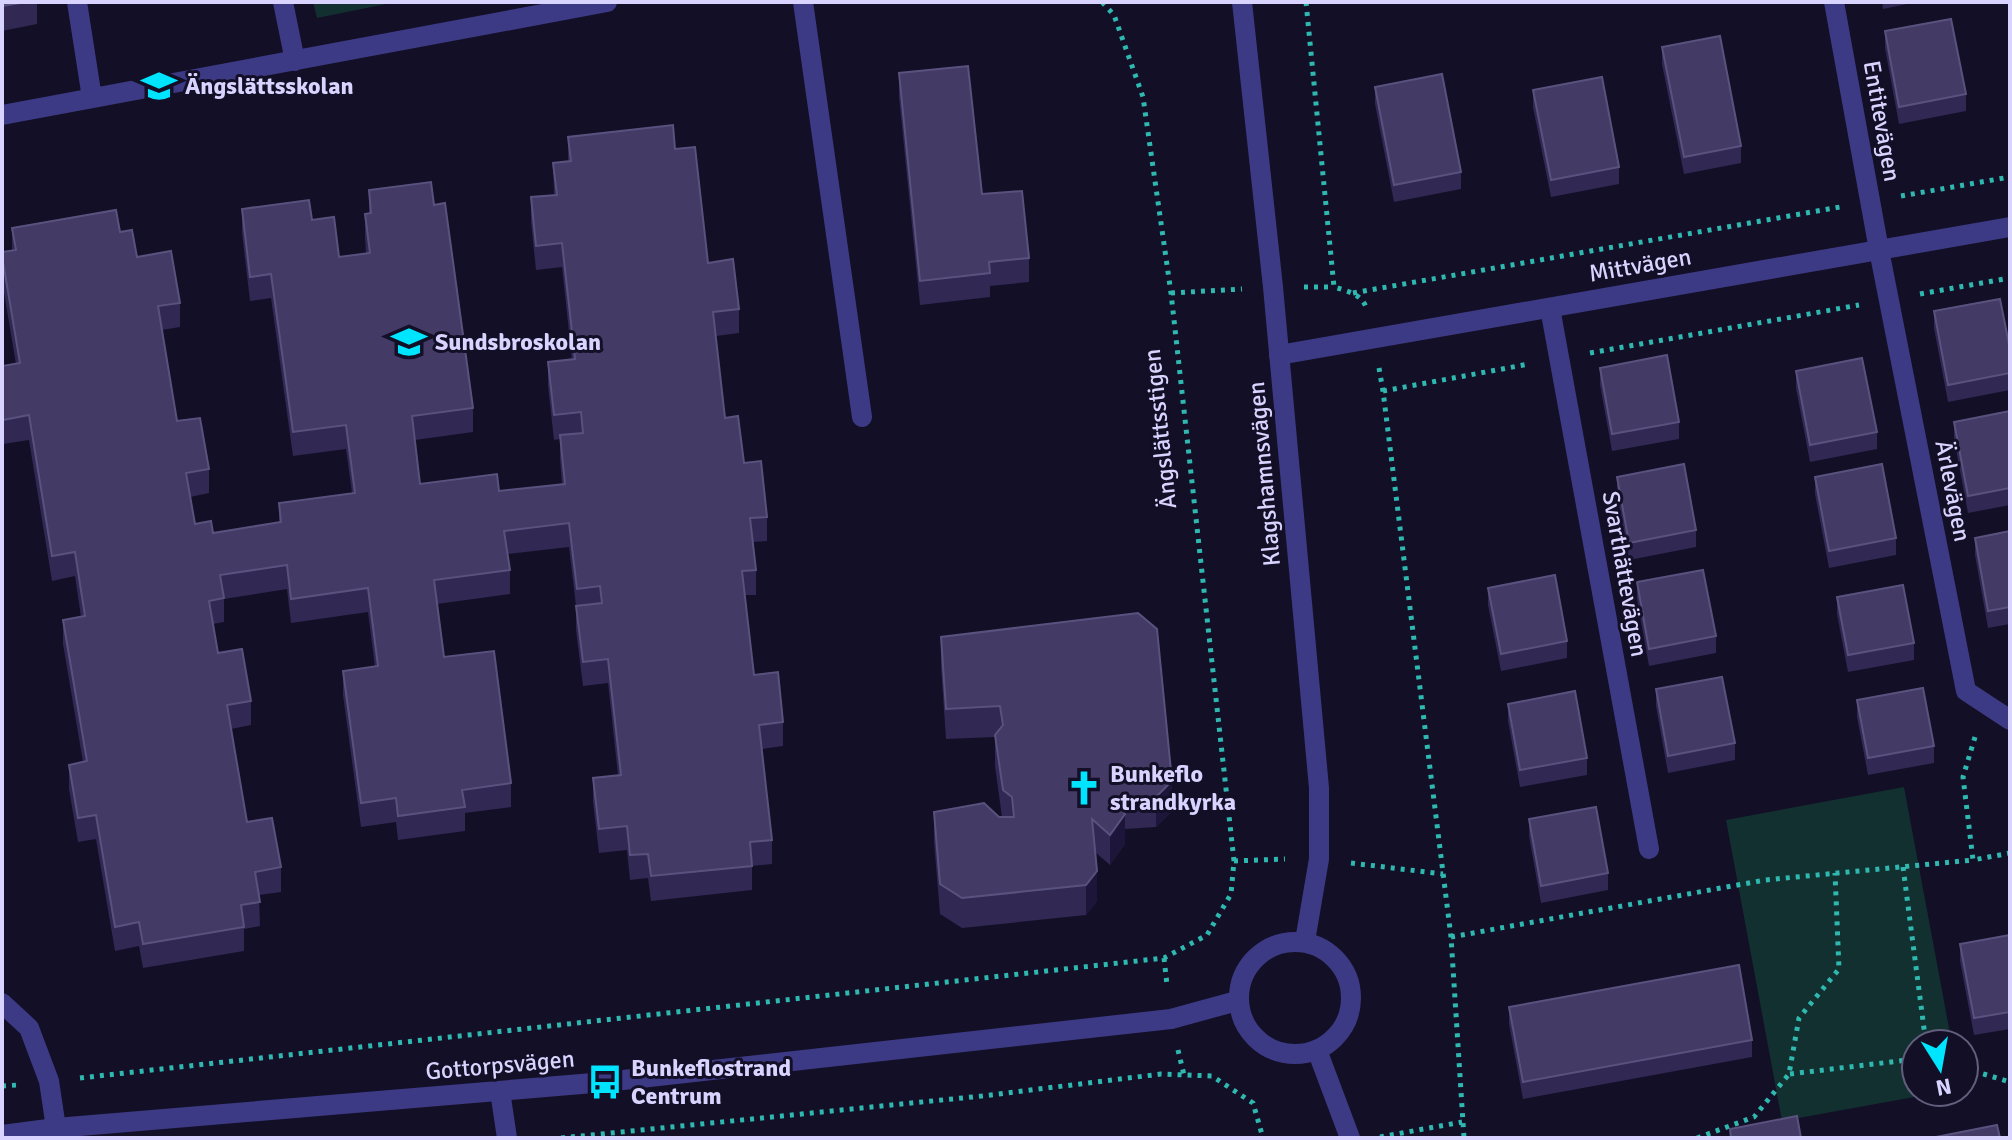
<svg xmlns="http://www.w3.org/2000/svg" width="2012" height="1140" font-family="Signika,sans-serif">
	<rect width="100%" height="100%" fill="#130f26"/>
	<path fill="#12302f" d="M313 2H396L317 18Z
		M1904 787 1952 1044H1916V1092H1942L1782 1121 1726 820Z"/>
	<g fill="none" stroke-linecap="round" stroke-linejoin="round">
		<path stroke="#2fb8b0" stroke-width="5" stroke-dasharray="4 6" stroke-linecap="butt" d="M1306 2 1334 287C1347 291 1361 294 1366 307
			M1901 196 2010 177
			M1304 287H1334
			M1171 293 1242 289
			M1353 293 1840 207
			M1920 294 2010 278
			M1590 353 1859 305
			M1379 368 1383 391 1451 937 1464 1138
			M1383 391 1529 364
			M1975 737 1963 777 1973 860 2010 853
			M1234 861 1285 859
			M1351 863 1443 874
			M1903 867 1926 1044
			M1451 937 1765 880 1973 860
			M1164 958 1167 985
			M1178 1050 1184 1075
			M1964 1068 2010 1082
			M1790 1074 1916 1059
			M80 1078 1164 958 1207 935 1231 894 1234 861 1171 293 1143 97 1114 15 1102 2
			M2 1086 18 1085
			M1380 1137 1462 1122
			M561 1138 982 1096 1161 1074 1212 1076 1253 1103 1263 1138
			M1697 1138 1754 1117 1789 1074 1799 1018 1839 969 1835 873"/>
		<path stroke="#3d3a85" stroke-width="20" d="M77 2 92 98
			M283 2 295 61
			M803 2 862 417
			M2 115 607 2
			M2 1003 29 1028 49 1081 56 1128
			M500 1091 507 1138"/>
		<path stroke="#3d3a85" stroke-width="20" d="M1834 2 1879 250 1966 691 2010 720
			M1550 308 1649 849
			M1279 355 2010 227"/>
		<path stroke="#3d3a85" stroke-width="20" d="M1242 2 1273 287 1319 788V859L1305 941
			M1239 998a56 56 0 1 1 112 0a56 56 0 1 1-112 0Z
			M1317 1050 1350 1138
			M2 1135 56 1128 605 1082 1171 1019 1237 1001"/>
	</g>
	<path fill="#312854" d="M2 2H37V24L2 31Z
		M1882 2H1917L1883 9Z
		M1885 31 1966 94V111L1899 124 1885 48Z
		M1662 47 1741 146V163L1684 174 1662 64Z
		M899 73 982 194 1029 258V282L990 286V297L920 305 899 97Z
		M1375 87 1461 172V189L1394 202 1375 104Z
		M1533 90 1619 167V184L1551 197 1533 107Z
		M568 137 675 149 708 263 739 309V333L716 336 725 418 767 517V541L752 542 756 570V595H745L754 675 783 722V746L762 749 772 840V864L752 866V890L651 901 648 878 630 880 627 850 599 853 593 802V778L618 775 608 683 583 686 576 630V606L569 547 508 554 510 570V594L437 604 444 657 511 783V807L465 813V831L398 840 396 822 361 827 343 695V671L375 667 368 612 291 623 287 589 224 599V622L213 624 218 653 251 701V725L231 729 247 822 281 867V892L259 895 260 926 244 929V951L143 968 139 946 115 951 96 839 78 842 69 789V765L83 762 63 644V620L81 617 75 576 52 581 29 440 3 444 2 366 16 364 2 281V252L12 250V228L120 232 137 257 180 303V327L162 330 177 421 209 469V493L190 497 195 524 213 533 279 523V503L352 493 346 449 293 456 271 298 250 301 242 233V209L312 220 339 257 366 253 365 238V214L369 213V190L434 205 473 408V432L415 440 420 484 499 491 562 484 560 459V439L554 440 548 386V362L572 360 562 267 536 270 531 222V197L554 195 553 163 568 161Z
		M1934 311 2010 349V390L1948 402 1934 328Z
		M1600 368 1679 422V439L1612 451 1600 385Z
		M1796 371 1877 432V449L1810 462 1796 388Z
		M2010 411V505L1968 513 1954 439V422Z
		M1617 477 1696 530V547L1629 560 1617 494Z
		M1815 477 1896 538V555L1829 568 1815 494Z
		M2010 531V624L1988 628 1975 555V538Z
		M1637 582 1716 636V653L1649 666 1637 599Z
		M1488 588 1567 641V658L1501 671 1488 605Z
		M1837 597 1914 643V660L1848 672 1837 614Z
		M1138 613 1172 811 1156 827 1125 829V844L1110 865 1095 852 1097 901 1086 915 962 928 940 914 934 842V812L1002 817 995 766V737L946 739 941 667V637Z
		M1656 689 1735 743V760L1668 773 1656 706Z
		M1857 700 1934 746V763L1868 775 1857 717Z
		M1508 704 1587 758V775L1520 787 1508 721Z
		M1529 819 1608 873V890L1541 903 1529 836Z
		M2010 935V1029L1974 1035 1960 961V944Z
		M1509 1007 1752 1040V1057L1523 1099 1509 1024Z"/>
	<path fill="#1d163a" d="M1172 781V811L1156 827V797Z
		M1125 814V844L1110 865V835Z
		M4 839V870L2 871V840Z
		M1097 871V901L1086 915V885Z"/>
	<path fill="#433a66" stroke="#5a527e" stroke-width="2" d="M2 2H26L2 6Z
		M1951 19 1966 94 1899 107 1885 31Z
		M1720 36 1741 146 1684 157 1662 47Z
		M968 66 982 194 1022 191 1029 258 989 262 990 273 920 281 899 73Z
		M1442 74 1461 172 1394 185 1375 87Z
		M1602 77 1619 167 1551 180 1533 90Z
		M673 125 675 149 695 147 708 263 733 259 739 309 713 312 725 418 738 416 744 463 761 461 767 517 750 518 756 570 742 571 754 675 778 672 783 722 759 725 772 840 750 842 752 866 651 876 648 854 630 855 627 826 599 829 593 778 621 775 608 659 583 662 576 606 602 603 600 586 577 589 569 523 504 531 510 570 434 580 444 657 494 651 511 783 462 790 465 807 398 816 396 798 361 803 343 671 378 666 368 588 291 599 287 565 220 575 224 598 209 601 218 653 242 649 251 701 227 705 247 822 272 818 281 867 255 872 260 902 241 905 244 927 143 944 139 922 115 927 96 815 78 818 69 765 87 761 63 620 85 616 75 552 52 556 29 415 3 420 2 414V366L20 363 2 256V252L16 250 12 228 116 210 120 232 132 230 137 257 171 251 180 303 158 306 177 421 200 418 209 469 186 473 195 524 211 521 213 533 281 522 279 503 355 493 346 425 293 432 271 274 250 277 242 209 309 200 312 220 334 217 339 257 370 253 365 214 371 213 369 190 431 182 434 205 445 203 473 408 412 416 420 484 497 474 499 491 565 484 560 435 583 433 581 412 554 415 548 362 575 359 562 243 536 246 531 197 557 195 553 163 571 161 568 137Z
		M2000 299 2010 349V373L1948 385 1934 311Z
		M1667 355 1679 422 1612 434 1600 368Z
		M1862 358 1877 432 1810 445 1796 371Z
		M2010 411V488L1968 496 1954 422Z
		M1684 464 1696 530 1629 543 1617 477Z
		M1882 464 1896 538 1829 551 1815 477Z
		M2010 531V607L1988 611 1975 538Z
		M1703 570 1716 636 1649 649 1637 582Z
		M1555 575 1567 641 1501 654 1488 588Z
		M1903 585 1914 643 1848 655 1837 597Z
		M1138 613 1157 629 1172 781 1156 797 1112 799 1125 814 1110 835 1092 819 1097 871 1086 885 962 898 940 884 934 812 984 803 999 817H1014L1012 797 1003 790 995 735 1003 725 1000 706 946 709 941 637Z
		M1722 677 1735 743 1668 756 1656 689Z
		M1923 688 1934 746 1868 758 1857 700Z
		M1575 691 1587 758 1520 770 1508 704Z
		M1596 807 1608 873 1541 886 1529 819Z
		M2010 935V1012L1974 1018 1960 944Z
		M1739 965 1752 1040 1523 1082 1509 1007Z
		M1797 1116 1801 1138H1731L1730 1129Z
		M1997 1125 2000 1138H1931Z"/>
	<defs>
		<g id="school-bare" transform="scale(2.76)"><path d="M0-5L7-2L0 1L-7-2ZM-4 1L0 2.5L4 1V4Q0 6-4 4Z" fill="#00e5ff" stroke="#130f26" stroke-width="2.5" paint-order="stroke"/></g>
		<g id="church-bare" transform="scale(2.76)"><path d="M-1.2-6h2.4v3.5h3.3v2.4h-3.3V6h-2.4V-.1h-3.3v-2.4h3.3Z" fill="#00e5ff" stroke="#130f26" stroke-width="2.5" paint-order="stroke"/></g>
		<g id="bus-bare" transform="scale(2.76)"><path d="M-5-6H5V4H4V6H2V4H-2V6H-4V4H-5ZM-3.5-4V0h7V-4ZM-3.5 1.2v1.5H-2V1.2ZM2 1.2v1.5H3.5V1.2Z" fill="#00e5ff" stroke="#130f26" stroke-width="2.5" paint-order="stroke"/></g>
	</defs>
	<g fill-rule="evenodd">
		<use href="#school-bare" x="159" y="86"/>
		<use href="#school-bare" x="409" y="342"/>
		<use href="#church-bare" x="1084" y="788"/>
		<use href="#bus-bare" x="605" y="1082"/>
	</g>
	<g text-anchor="middle" stroke-width="6" stroke-linejoin="round" paint-order="stroke">
		<g font-size="24" font-weight="bold" fill="#d9d4ff" stroke="#130f26" text-anchor="start">
			<text x="185" y="94">Ängslättsskolan</text>
			<text x="435" y="350">Sundsbroskolan</text>
			<text x="1110" y="782">Bunkeflo<tspan x="1110" dy="28">strandkyrka</tspan></text>
			<text x="631" y="1076">Bunkeflostrand<tspan x="631" dy="28">Centrum</tspan></text>
		</g>
		<g font-size="24" fill="#d9d4ff" stroke="#130f26">
			<text transform="translate(1882 121) rotate(80)" y="8">Entitevägen</text>
			<text transform="translate(1640 265) rotate(-10)" y="8">Mittvägen</text>
			<text transform="translate(1160 429) rotate(-96)" y="8">Ängslättsstigen</text>
			<text transform="translate(1264 474) rotate(-95)" y="8">Klagshamnsvägen</text>
			<text transform="translate(1953 491) rotate(79)" y="8">Ärlevägen</text>
			<text transform="translate(1625 574) rotate(80)" y="8">Svarthättevägen</text>
			<text transform="translate(500 1065) rotate(-5)" y="8">Gottorpsvägen</text>
		</g>
	</g>
	<rect width="2012" height="1140" fill="none" stroke="#d9d4ff" stroke-width="8"/>
	<g transform="translate(1940 1068) rotate(169)"><circle r="38" fill="#130f26" stroke="#625e7d" stroke-width="2"/>
	<path d="M0-6L14 30L0 20L-14 30Z" fill="#00e5ff"/>
	<text y="-12" font-size="22" font-weight="bold" text-anchor="middle" fill="#d9d4ff">N</text>
	</g>
</svg>
